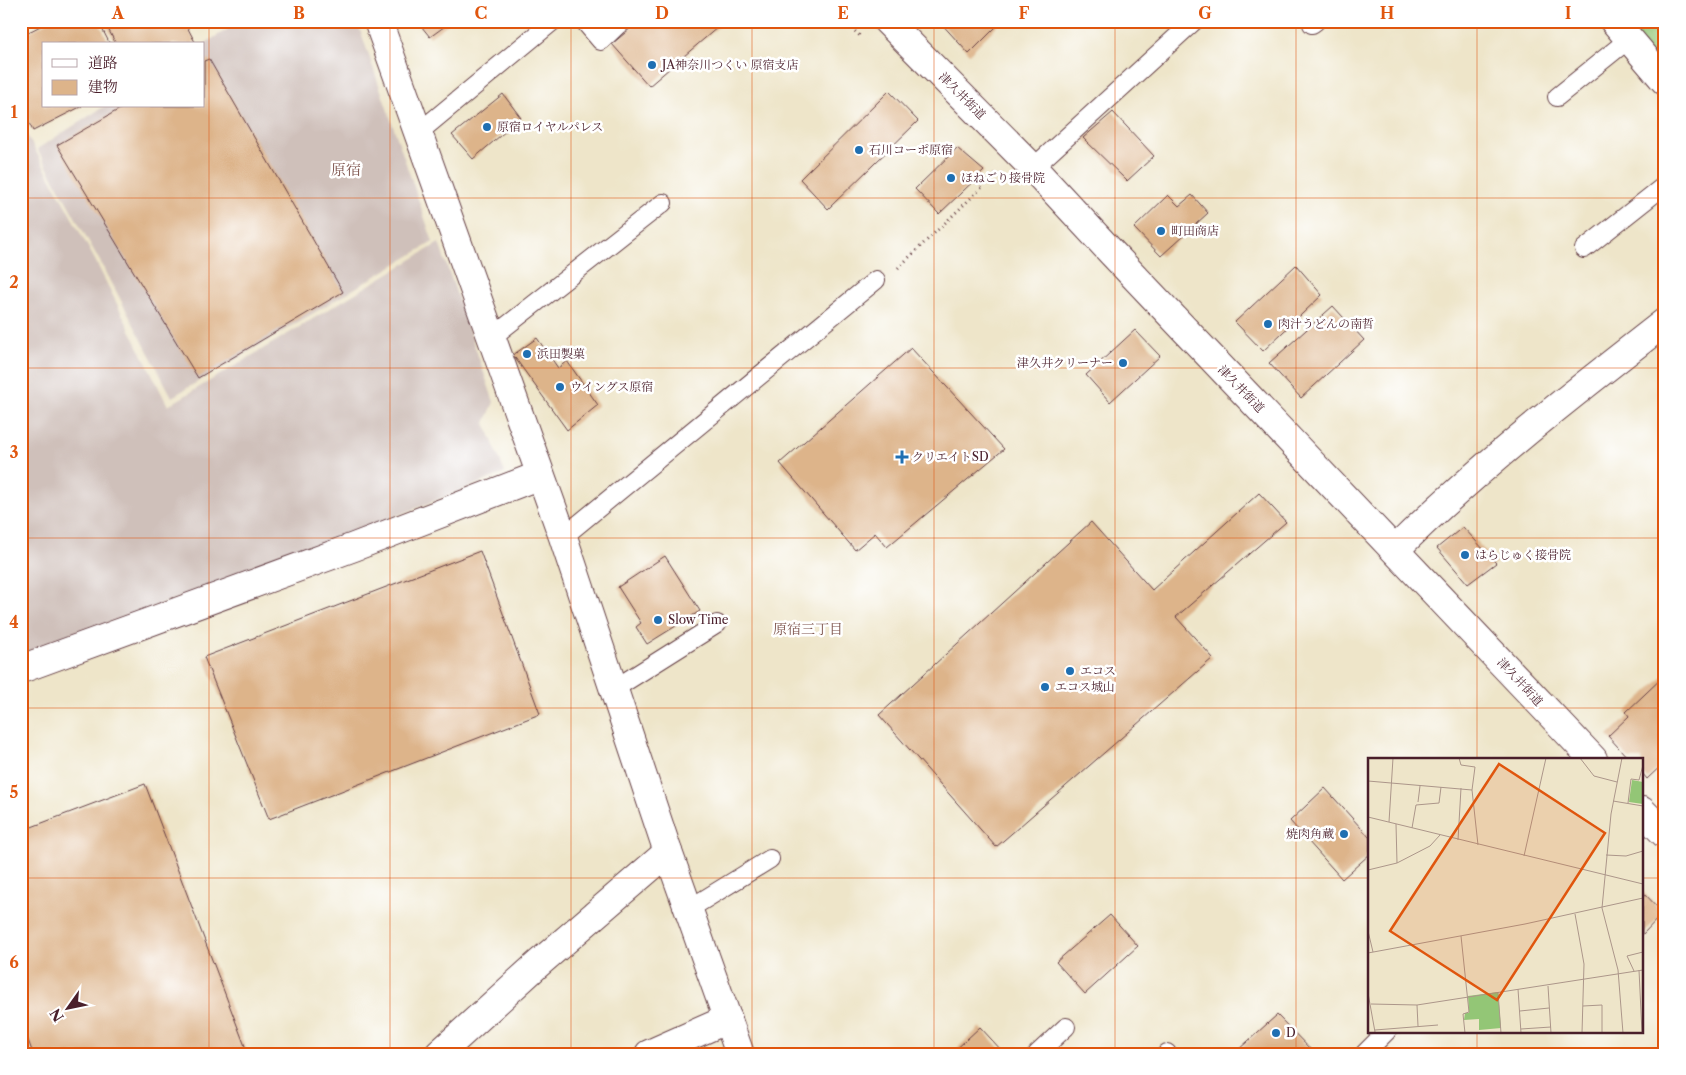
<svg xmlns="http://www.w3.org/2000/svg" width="1686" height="1075" font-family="'Libre Caslon Text','Noto Serif JP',serif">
	<rect width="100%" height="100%" fill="#fff"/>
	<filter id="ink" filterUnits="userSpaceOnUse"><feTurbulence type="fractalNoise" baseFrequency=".02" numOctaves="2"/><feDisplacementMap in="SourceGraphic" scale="10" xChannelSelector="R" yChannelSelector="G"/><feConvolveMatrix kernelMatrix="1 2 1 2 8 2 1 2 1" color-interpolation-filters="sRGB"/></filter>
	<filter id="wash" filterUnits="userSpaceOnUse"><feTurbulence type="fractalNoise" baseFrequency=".0096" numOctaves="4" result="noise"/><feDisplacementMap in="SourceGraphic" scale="20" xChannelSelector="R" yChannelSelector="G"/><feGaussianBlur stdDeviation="1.12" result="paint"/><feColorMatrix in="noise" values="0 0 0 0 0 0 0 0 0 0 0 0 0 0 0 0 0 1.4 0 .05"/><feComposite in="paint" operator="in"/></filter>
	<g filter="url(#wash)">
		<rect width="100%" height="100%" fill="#eee5c9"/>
		<path fill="#cfc0ba" d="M241 21H357L433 242 172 397 106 272 37 149 105 106H204V44Z
			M21 124 95 260 168 406 439 243 494 402 485 423 505 473 289 558 21 655Z"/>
		<path fill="#93c676" stroke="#6e7250" d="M1628 21H1665V81Z"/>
		<g id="blocks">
			<path fill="#ddb48a" d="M50 21H98L110 44H44V106H82L33 131 21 107V36Z
				M104 21H184L195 42 191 44H116Z
				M417 21H452L430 37Z
				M639 21H725L649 86 612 44Z
				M939 21H1002L969 54Z
				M209 59 343 292 198 378 57 145 125 106H204V61Z
				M889 91 918 121 828 209 800 179Z
				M503 94 521 118 473 159 452 135Z
				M1113 112 1154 156 1127 181 1083 138Z
				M957 148 984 171 939 214 915 189Z
				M1168 195 1179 206 1192 195 1208 213 1161 256 1134 228Z
				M1296 265 1322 295 1263 351 1235 322Z
				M1333 306 1364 340 1301 398 1269 363Z
				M1135 330 1160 356 1110 402 1086 375Z
				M537 338 558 368 567 361 598 405 567 430 513 355Z
				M911 348 1004 449 887 547 875 533 855 550 780 463Z
				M1259 493 1286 522 1176 617 1213 658 996 847 879 715 1091 522 1152 590Z
				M1463 527 1496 563 1468 584 1437 548Z
				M480 551 540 714 269 819 204 657Z
				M665 556 700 611 647 644 636 627 641 623 618 587Z
				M1665 675V762L1647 779 1642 773V759H1629L1608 736 1629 716 1626 712Z
				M145 784 248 1054H33L21 1020V831Z
				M1325 788 1370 838V854L1342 879 1290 821Z
				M1642 891 1663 913 1642 935Z
				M1110 915 1138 946 1085 994 1056 962Z
				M1277 1015 1315 1054H1242L1238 1050Z
				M980 1027 1003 1052 1001 1054H951Z"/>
		</g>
	</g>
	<g filter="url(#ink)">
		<use href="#blocks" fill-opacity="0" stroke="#633d43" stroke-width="1"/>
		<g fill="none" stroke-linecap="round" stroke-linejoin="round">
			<g stroke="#633d43" stroke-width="20">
				<path id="lane" d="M584 21 601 41 622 21
					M1312 24 1316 21
					M1557 97 1629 39
					M418 133 553 21
					M1033 168 1194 21
					M1584 249 1665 185
					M491 338 663 203
					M563 537 876 280
					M614 689 717 624
					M689 909 770 859
					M1037 1054 1066 1027
					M1167 1054V1053
					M1364 1054 1387 1031"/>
			</g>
			<g stroke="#633d43" stroke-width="30">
				<path id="street" d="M1614 21 1665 81
					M1395 550C1478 467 1573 394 1665 322
					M21 669 354 547 540 475
					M439 1054 538 964 668 852
					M649 1054 728 1019"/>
			</g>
			<g stroke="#633d43" stroke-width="30">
				<path id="secondary" d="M378 21 563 537 668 852 740 1054"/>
			</g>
			<g stroke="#633d43" stroke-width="30">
				<path id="highway" d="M887 21 1033 168 1112 253 1593 759
					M1642 811 1665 834"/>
			</g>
			<path stroke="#633d43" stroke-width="3" stroke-dasharray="1 4" stroke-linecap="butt" d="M844 21 860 36
				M898 268 996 174"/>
			<use href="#lane" stroke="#fff" stroke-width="18"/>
			<use href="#street" stroke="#fff" stroke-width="28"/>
			<use href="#secondary" stroke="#fff" stroke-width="28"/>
			<use href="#highway" stroke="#fff" stroke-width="28"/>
		</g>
	</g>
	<path fill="none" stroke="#e0560e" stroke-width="1" stroke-opacity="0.55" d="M209 21V1054M390 21V1054M571 21V1054M752 21V1054M934 21V1054M1115 21V1054M1296 21V1054M1477 21V759M21 198H1665M21 368H1665M21 538H1665M21 708H1665M21 878H1370M1642 878H1665M1477 1031V1054"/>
	<g fill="#1f6fb2" stroke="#fff" stroke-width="2">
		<circle cx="652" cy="65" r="5"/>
		<circle cx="487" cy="127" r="5"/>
		<circle cx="859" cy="150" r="5"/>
		<circle cx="951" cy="178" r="5"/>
		<circle cx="1161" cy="231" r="5"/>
		<circle cx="1268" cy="324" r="5"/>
		<circle cx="527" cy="354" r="5"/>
		<circle cx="1123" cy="363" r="5"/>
		<circle cx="560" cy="387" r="5"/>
		<path d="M899.5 449.5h5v5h5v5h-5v5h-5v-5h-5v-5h5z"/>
		<circle cx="1465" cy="555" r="5"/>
		<circle cx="658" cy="620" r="5"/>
		<circle cx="1070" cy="671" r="5"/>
		<circle cx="1045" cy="687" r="5"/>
		<circle cx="1344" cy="834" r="5"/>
		<circle cx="1276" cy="1033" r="5"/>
	</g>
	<g text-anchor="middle" stroke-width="5" stroke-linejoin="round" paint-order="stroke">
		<g font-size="12" fill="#4a1f2b" stroke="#fff" text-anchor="start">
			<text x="662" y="69">JA神奈川つくい 原宿支店</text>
			<text x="497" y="131">原宿ロイヤルパレス</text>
			<text x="869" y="154">石川コーポ原宿</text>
			<text x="961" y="182">ほねごり接骨院</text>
			<text x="1171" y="235">町田商店</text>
			<text x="1278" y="328">肉汁うどんの南哲</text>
			<text x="537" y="358">浜田製菓</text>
			<text x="1113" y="367" text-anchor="end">津久井クリーナー</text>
			<text x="570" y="391">ウイングス原宿</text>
			<text x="912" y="461">クリエイトSD</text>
			<text x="1475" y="559">はらじゅく接骨院</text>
			<text x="668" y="624">Slow Time</text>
			<text x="1080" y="675">エコス</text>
			<text x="1055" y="691">エコス城山</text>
			<text x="1334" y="838" text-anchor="end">焼肉角蔵</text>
			<text x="1286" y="1037">D</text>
		</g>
		<g font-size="12" fill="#4a1f2b" stroke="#fff">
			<text transform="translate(962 96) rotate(45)" y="4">津久井街道</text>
			<text transform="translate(1241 389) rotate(46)" y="4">津久井街道</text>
			<text transform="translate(1520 682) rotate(47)" y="4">津久井街道</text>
		</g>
		<g font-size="14" fill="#7d534c" stroke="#fff">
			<text x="808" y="634">原宿三丁目</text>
		</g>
		<g font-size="15" fill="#7d534c" stroke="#fff">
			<text x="346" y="175">原宿</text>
		</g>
	</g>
	<g transform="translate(1368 758)">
		<rect width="275" height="275" fill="#eee5c9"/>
		<path d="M264 22 275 24V46L261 44ZM130 234 133 270 111 272V261L96 262 97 255H101L100 238Z" fill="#93c676"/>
		<path fill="none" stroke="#ac968a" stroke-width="1" d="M212 0 226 18 249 24M0 23 104 32 107 9 93 7 91 0M104 32 110 87M245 43 275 48M50 44 52 28M260 45 263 21 271 22 275 7M0 59 275 126M21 64 25 0M44 70 48 47 71 45 73 29M90 82 93 30M238 97 258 98 275 93M156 98 178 0M29 105 62 88 72 77M0 112 29 105 28 66M234 150 250 212 255 275M234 150 243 56 254 0M207 156 216 206 214 275M0 173 5 194M93 178 101 254 95 256 97 275M0 195 157 166 275 140M271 212 274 275M266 213 259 198 275 194M180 228 183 275M150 231 153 275M130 234 133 275M0 235 7 274M3 246 49 247 275 212M49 247 50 268M215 248 234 247V275M152 253 181 250M153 271 183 269M7 272 70 267"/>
		<path fill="#e0560e" fill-opacity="0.15" stroke="#e0560e" stroke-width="2.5" d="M131 6 237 75 129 242 22 173Z"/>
		<rect width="275" height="275" fill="none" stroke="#4a1f2b" stroke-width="2.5"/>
	</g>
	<rect width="1686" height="1075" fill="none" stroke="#fff" stroke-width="55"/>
	<rect x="42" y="42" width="162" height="65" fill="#ffffff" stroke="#b7a5aa"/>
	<rect x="52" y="59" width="25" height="8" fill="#ffffff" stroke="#b7a5aa"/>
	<text x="88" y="68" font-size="15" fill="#4a1f2b">道路</text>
	<rect x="52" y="80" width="25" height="15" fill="#ddb48a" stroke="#b7a5aa"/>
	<text x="88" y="92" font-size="15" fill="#4a1f2b">建物</text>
	<g transform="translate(68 1008) rotate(237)" stroke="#ffffff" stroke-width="4" paint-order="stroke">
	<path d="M0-4L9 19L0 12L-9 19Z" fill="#4a1f2b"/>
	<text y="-8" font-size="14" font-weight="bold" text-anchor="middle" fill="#4a1f2b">N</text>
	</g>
	<rect x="28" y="28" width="1630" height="1020" fill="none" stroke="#e0560e" stroke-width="2"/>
	<g font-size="16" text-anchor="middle" font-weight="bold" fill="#e0560e">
		<text x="118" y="19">A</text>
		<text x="299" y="19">B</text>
		<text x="481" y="19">C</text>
		<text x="662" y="19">D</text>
		<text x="843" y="19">E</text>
		<text x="1024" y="19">F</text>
		<text x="1205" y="19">G</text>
		<text x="1387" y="19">H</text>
		<text x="1568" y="19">I</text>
		<text x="14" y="118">1</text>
		<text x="14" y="288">2</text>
		<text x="14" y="458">3</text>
		<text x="14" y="628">4</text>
		<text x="14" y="798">5</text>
		<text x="14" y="968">6</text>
	</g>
</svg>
